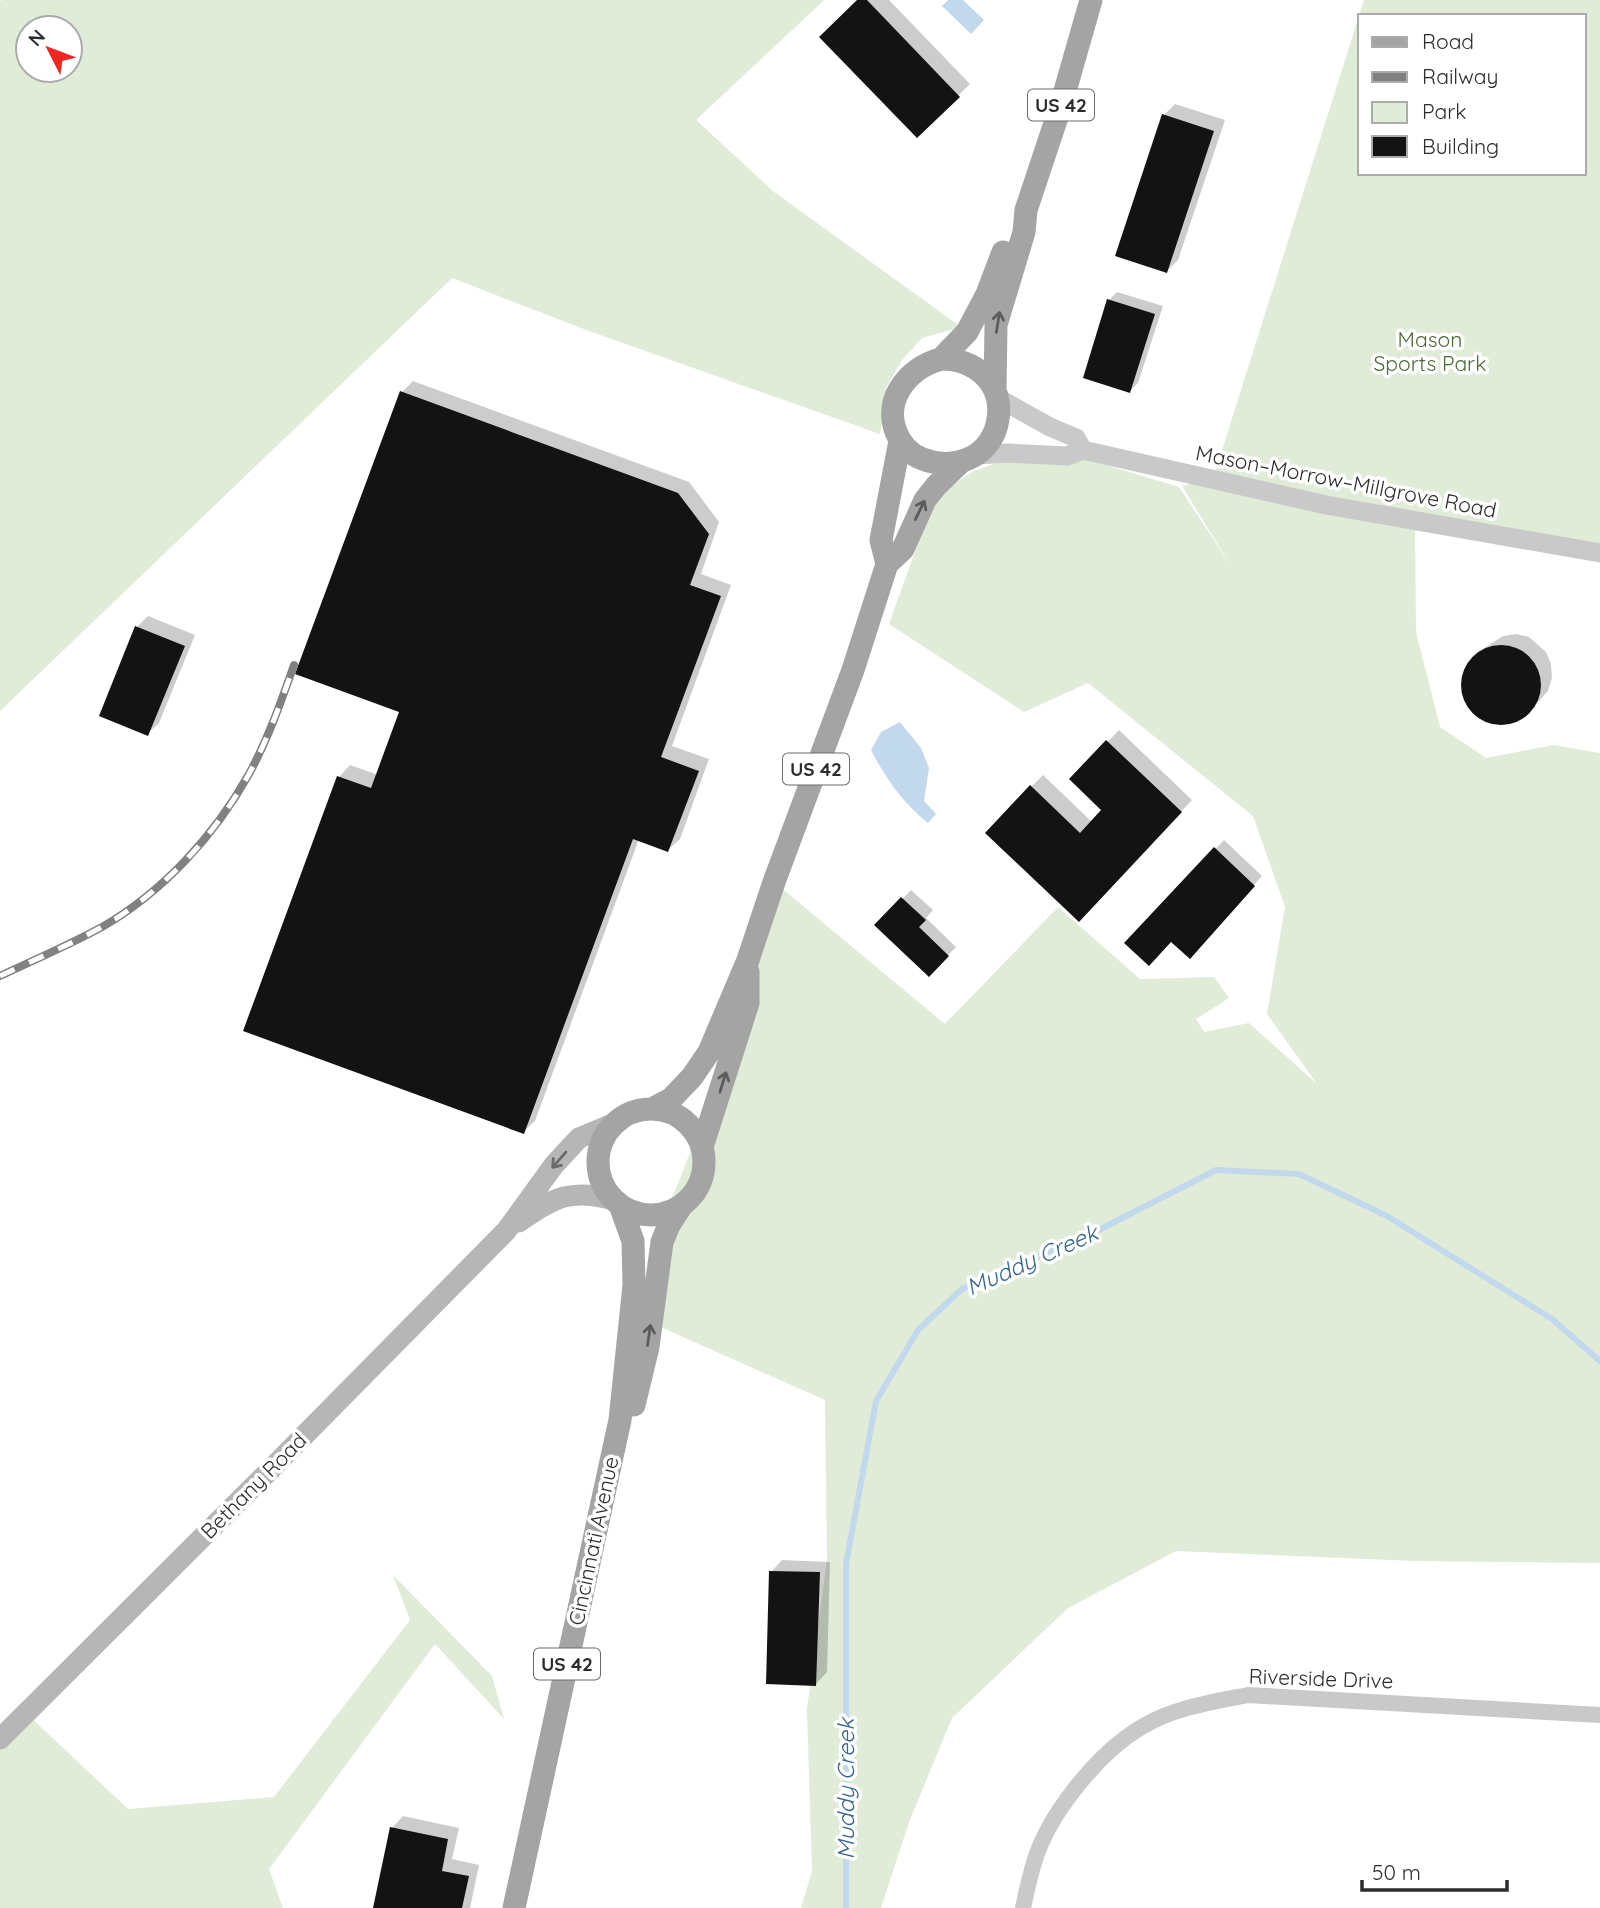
<svg xmlns="http://www.w3.org/2000/svg" width="1600" height="1908" font-family="Quicksand,sans-serif">
	<rect width="100%" height="100%" fill="#fff"/>
	<path fill="#e0ebd8" fill-rule="evenodd" d="M2 0H824L696 120 774 192 961 327 922 338 902 360 887 386 880 434 589 331 452 278 0 711V1ZM28 28H70V70H28Z
		M1364 0H1600V553L1415 522 1416 632 1440 727 1486 758 1553 745 1600 753V1563L1416 1561 1176 1551 1068 1608 952 1718 909 1822 881 1908H801L812 1871 807 1709 827 1560 825 1400 647 1321 678 1207 669 1202 676 1189 707 1108 774 882 945 1024 1058 907 1140 979 1214 977 1229 998 1196 1019 1204 1032 1249 1023 1317 1084 1267 1014 1285 907 1253 816 1088 683 1024 712 889 624 926 521 945 490 972 472 996 463 1086 459 1179 487 1231 566 1182 486 1213 479ZM1360 16H1584V173H1360Z
		M393 1575 492 1676 504 1719 435 1644 269 1869 283 1908H0V1739L26 1713 128 1809 274 1797 410 1620Z"/>
	<path fill="#c2d8ec" d="M948 0H963L984 20 971 34 942 6Z
		M900 722 921 748 929 768 924 801 936 814 928 823C903 803 886 779 871 750L881 732Z"/>
	<path fill="#0003" d="M859 0H889L970 84 917 136Z
		M1175 104 1225 120 1178 260 1167 271 1164 115Z
		M1117 292 1163 306 1138 383 1130 391 1109 300Z
		M413 381 689 482 719 522 701 574 731 585 672 746 709 759 680 839 668 850 639 839 535 1121 523 1132 339 777 350 765 378 775 401 711 402 392Z
		M148 616 195 635 159 723 147 734 137 627Z
		M1516 634 1529 637 1546 652 1551 664 1552 678 1548 691 1527 714 1513 722 1500 724 1487 721 1476 715 1465 699 1462 686 1465 673 1471 661 1483 649 1503 636Z
		M1119 730 1192 800 1090 908 1031 787 1043 775 1092 822 1104 810 1072 779Z
		M1224 840 1262 876 1198 948 1172 940 1127 943Z
		M911 890 933 910 926 918 956 947 929 974 877 925Z
		M782 1560 830 1562 827 1672 816 1684 771 1572Z
		M403 1816 459 1828 452 1859 479 1865 470 1908H375L392 1828Z"/>
	<g fill="none" stroke-linecap="round" stroke-linejoin="round">
		<path stroke="#c2d8ec" stroke-width="6" d="M846 1908V1564L876 1401 918 1330 963 1288 1083 1238 1216 1170 1299 1174 1387 1216 1552 1319 1600 1361"/>
	</g>
	<path fill="#131313" d="M857 0H867L960 97 917 138 819 37Z
		M1162 114 1214 131 1167 273 1115 256Z
		M1107 299 1155 314 1130 393 1083 378Z
		M400 391 678 493 709 534 690 585 721 596 661 757 699 771 668 852 633 839 524 1134 243 1031 337 776 371 788 399 712 295 674Z
		M135 626 185 646 148 736 99 716Z
		M1461 685a40 40 0 1 1 80 0a40 40 0 1 1-80 0Z
		M1106 740 1182 812 1079 922 985 833 1030 785 1080 833 1101 810 1069 779Z
		M1214 847 1255 886 1190 959 1171 942 1149 966 1124 943Z
		M901 897 926 920 919 927 949 956 929 977 874 925Z
		M769 1571 820 1572 816 1686 766 1684Z
		M390 1827 448 1839 442 1871 469 1876 462 1908H373Z"/>
	<g fill="none" stroke-linecap="round" stroke-linejoin="round">
		<path stroke="#c9c9c9" stroke-width="16" d="M1023 1908C1027 1889 1031 1869 1038 1851 1055 1807 1100 1752 1140 1728 1172 1708 1212 1702 1248 1695L1600 1715"/>
		<path stroke="#c9c9c9" stroke-width="19" d="M998 398 1050 427 1076 438 1083 450
			M976 455 1008 453 1067 456 1083 450 1326 505 1600 553"/>
		<path stroke="#b6b6b6" stroke-width="21" d="M519 1222C554 1197 571 1188 614 1200
			M0 1739 274 1466 506 1231 554 1165 579 1138 615 1123"/>
		<path stroke="#a4a4a4" stroke-width="23" d="M941 359C975 359 1004 383 998 419 996 435 986 450 972 457 949 469 914 464 900 440 879 404 906 368 941 359Z
			M941 359 967 332 987 294 1003 252
			M995 390 996 325 1024 232 1026 210 1061 105 1091 0
			M887 564 881 540 900 441
			M598 1162a53 53 0 1 1 106 0a53 53 0 1 1-106 0Z
			M652 1109 671 1099 692 1077 709 1052 748 960 774 882 853 670 887 564 903 549 925 500 936 486 961 462
			M702 1147 748 1003V972
			M634 1405 648 1347 662 1242 669 1225 682 1205
			M514 1908 620 1420 634 1285 633 1241 620 1205"/>
		<g stroke="#818181" stroke-width="8">
			<path id="rail" d="M0 976C34 960 69 945 102 927 163 892 215 835 249 774 268 739 281 702 294 665"/>
		</g>
		<use href="#rail" stroke="#fff" stroke-width="5" stroke-dasharray="16" stroke-linecap="butt"/>
	</g>
	<defs><path id="oneway-shaft" d="M-6 0H5M1.5-3L5.5 0L1.5 3" fill="none" stroke-width="1.6" stroke-linecap="round" stroke-linejoin="round" transform="scale(1.75)"/></defs>
	<g stroke="#5c5c5c">
		<use href="#oneway-shaft" transform="translate(998 322) rotate(-81)"/>
		<use href="#oneway-shaft" transform="translate(920 510) rotate(-64)"/>
		<use href="#oneway-shaft" transform="translate(723 1082) rotate(-73)"/>
		<use href="#oneway-shaft" transform="translate(649 1335) rotate(-82)"/>
	</g>
	<use stroke="#6a6a6a" href="#oneway-shaft" transform="translate(559 1160) rotate(131)"/>
	<g text-anchor="middle" stroke-width="7" stroke-linejoin="round" paint-order="stroke">
		<g fill="#fff" stroke="#6b6b6b" stroke-width="2">
			<rect x="1028" y="89.5" width="66" height="31" rx="5"/>
			<rect x="783" y="753.5" width="66" height="31" rx="5"/>
			<rect x="534" y="1648.5" width="66" height="31" rx="5"/>
		</g>
		<g font-size="19" font-weight="bold" fill="#2c2c2c">
			<text x="1061" y="112">US 42</text>
			<text x="816" y="776">US 42</text>
			<text x="567" y="1671">US 42</text>
		</g>
		<g font-size="21" fill="#4a6937" stroke="#fff">
			<text x="1430" y="347">Mason<tspan x="1430" dy="24">Sports Park</tspan></text>
		</g>
		<g font-size="21" fill="#2c2c2c" stroke="#fff">
			<text transform="translate(1346 482) rotate(11)" y="7">Mason–Morrow–Millgrove Road</text>
			<text transform="translate(254 1486) rotate(-45)" y="7">Bethany Road</text>
			<text transform="translate(594 1541) rotate(-78)" y="7">Cincinnati Avenue</text>
			<text transform="translate(1321 1679) rotate(2)" y="7">Riverside Drive</text>
		</g>
		<g font-size="23" font-style="italic" fill="#366591" stroke="#fff">
			<text transform="translate(1032 1260) rotate(-24)" y="8">Muddy Creek</text>
			<text transform="translate(846 1789) rotate(-90)" y="8">Muddy Creek</text>
		</g>
	</g>
	<rect x="1358" y="14" width="228" height="161" fill="#ffffff" stroke="#ababab" stroke-width="2"/>
	<rect x="1372" y="37" width="35" height="10" fill="#a4a4a4" stroke="#ababab" stroke-width="2"/>
	<text x="1422" y="49" font-size="21" fill="#2c2c2c">Road</text>
	<rect x="1372" y="72" width="35" height="10" fill="#818181" stroke="#ababab" stroke-width="2"/>
	<text x="1422" y="84" font-size="21" fill="#2c2c2c">Railway</text>
	<rect x="1372" y="102" width="35" height="21" fill="#e0ebd8" stroke="#ababab" stroke-width="2"/>
	<text x="1422" y="119" font-size="21" fill="#2c2c2c">Park</text>
	<rect x="1372" y="136" width="35" height="21" fill="#131313" stroke="#ababab" stroke-width="2"/>
	<text x="1422" y="154" font-size="21" fill="#2c2c2c">Building</text>
	<g transform="translate(49 49) rotate(312)"><circle r="33" fill="#ffffff" stroke="#ababab" stroke-width="2"/>
	<path d="M0-5L12 26L0 18L-12 26Z" fill="#ef2722"/>
	<text y="-10" font-size="19" font-weight="bold" text-anchor="middle" fill="#2c2c2c">N</text>
	</g>
	<path d="M1362 1880v10h145v-10" fill="none" stroke="#2c2c2c" stroke-width="3.5"/>
	<text x="1372" y="1880" font-size="21" fill="#2c2c2c" stroke="#ffffff" stroke-width="5" paint-order="stroke">50 m</text>
</svg>
